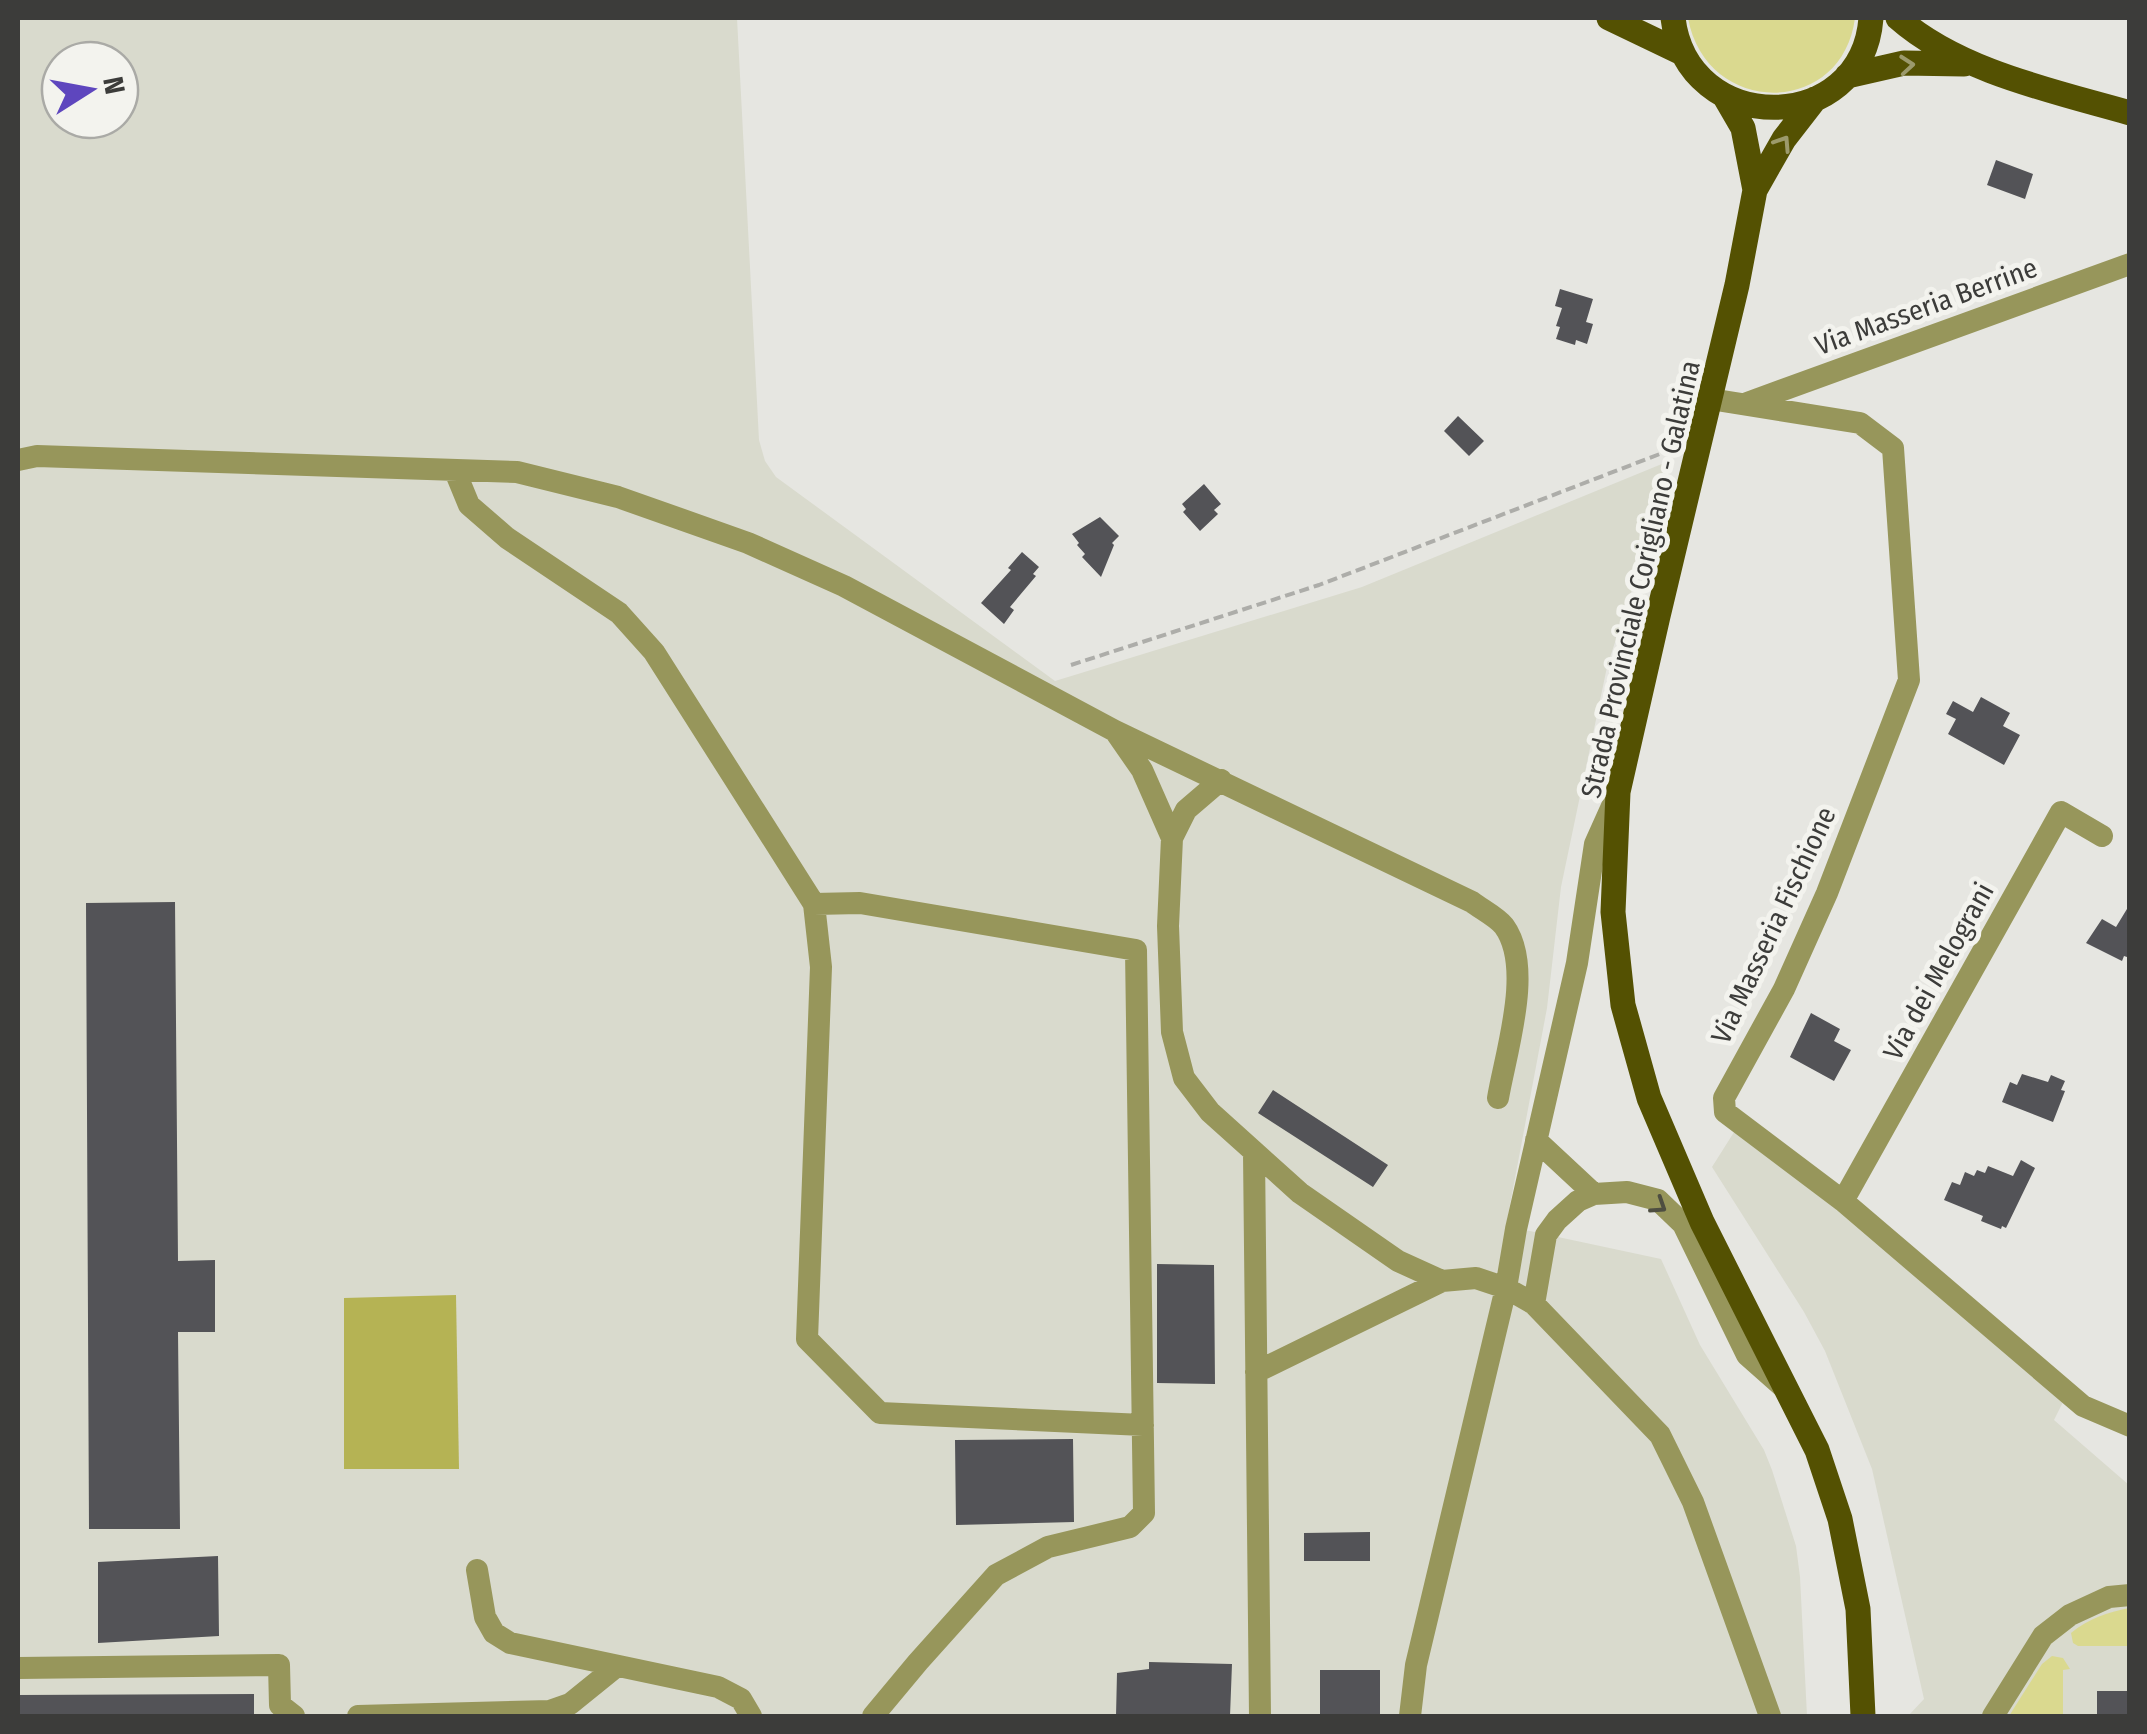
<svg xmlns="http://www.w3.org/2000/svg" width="2147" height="1734" font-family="'Fira Sans Condensed',sans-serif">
	<rect width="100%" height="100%" fill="#e6e6e1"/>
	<path fill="#d9dacd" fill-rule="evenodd" d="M18 18H737L759 440 765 461 776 477 1055 681 1362 587 1674 459 1607 667 1561 887 1547 1008 1506 1226 1661 1259 1700 1345 1764 1450 1772 1470 1796 1546 1800 1577 1807 1716H18ZM60 60H120V120H60Z
		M1736 1129 1827 1194 2065 1398 2054 1420 2129 1485V1716H1908L1924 1699 1872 1469 1825 1351 1804 1312 1712 1167Z"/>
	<path fill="#dad98f" d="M1688 18H1855C1842 118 1706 117 1688 18Z
		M2129 1608V1646H2078L2073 1643 2071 1633C2088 1619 2108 1612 2129 1608Z
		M2052 1656 2063 1658 2070 1669 2063 1670V1716H2009L2042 1664Z"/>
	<path fill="#b5b354" d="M456 1295 459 1469H344V1298Z"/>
	<path fill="#535357" d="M1996 160 2033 174 2025 199 1987 185Z
		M1560 289 1593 299 1586 322 1593 324 1587 344 1576 340 1575 345 1556 339 1560 327 1556 326 1562 308 1555 306Z
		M1458 416 1484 441 1469 456 1444 431Z
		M1204 484 1221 504 1214 510 1218 514 1200 531 1183 512 1186 509 1182 504Z
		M1100 517 1119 536 1112 543 1114 545 1101 577 1082 557 1085 554 1077 545 1079 543 1072 534Z
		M1022 552 1039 567 1033 574 1036 576 1010 607 1014 610 1004 624 981 603 1011 570 1008 568Z
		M1981 697 2010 713 2003 726 2020 735 2004 765 1948 734 1956 719 1946 714 1953 701 1973 712Z
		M175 902 178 1261 215 1260V1332H178L180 1529H89L86 903Z
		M2130 904V958L2124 956 2122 961 2086 943 2102 919 2116 927Z
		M1811 1013 1840 1029 1834 1041 1851 1050 1834 1081 1790 1057Z
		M2022 1074 2048 1082 2051 1075 2065 1081 2061 1090 2065 1091 2053 1122 2002 1102 2010 1082 2017 1085Z
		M1273 1090 1388 1165 1373 1187 1258 1113Z
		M2021 1160 2035 1168 2006 1228 2002 1226 2001 1229 1981 1221 1983 1216 1944 1200 1952 1182 1960 1185 1965 1172 1974 1176 1977 1170 1985 1173 1988 1166 2013 1176Z
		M1157 1264 1214 1265 1215 1384 1157 1383Z
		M1073 1439 1074 1522 956 1525 955 1440Z
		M1370 1532V1561H1304V1533Z
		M218 1556 219 1636 98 1643V1562Z
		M1149 1662 1232 1664 1230 1716H1116L1117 1673 1149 1669Z
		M1320 1670H1380V1716H1320Z
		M2097 1691H2130V1716H2097Z
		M254 1694V1716H18V1695Z"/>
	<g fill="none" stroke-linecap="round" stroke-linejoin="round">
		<path stroke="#adada9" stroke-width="4" stroke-dasharray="10 5" stroke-linecap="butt" d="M1071 665 1319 585 1678 447"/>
		<path stroke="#97965b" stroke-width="22" d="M1710 399 1860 423 1893 448 1909 680 1827 893 1784 989 1724 1098 1725 1112 1843 1201 2083 1406 2130 1426
			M1747 403 2130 264
			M18 460 37 456 517 472 618 497 748 543 844 586 1115 731 1472 902C1481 909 1497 917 1504 926 1534 967 1506 1051 1498 1098
			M455 471 469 505 507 538 619 613 654 652 814 904 821 967 807 1339 880 1413 1143 1425
			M1117 734 1142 770 1172 838
			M1221 780 1186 810 1172 838 1168 926 1172 1032 1184 1078 1210 1112 1300 1193 1398 1261 1442 1281 1476 1278 1506 1288 1534 1304 1660 1435 1693 1502 1770 1716
			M814 904 860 903 1136 950 1144 1513 1130 1527 1048 1547 996 1575 918 1662 873 1716
			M1536 1140 1594 1194
			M1254 1153 1260 1716
			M1843 1201 2061 812 2102 836
			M1534 1304 1546 1235 1557 1220 1578 1201 1594 1194 1627 1192 1658 1200 1683 1224 1747 1355 1782 1386
			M1256 1372 1442 1281
			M477 1570 485 1617 494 1633 510 1643 718 1687 741 1699 751 1716
			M18 1668 279 1665 280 1705 294 1716
			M358 1716 550 1711 570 1704 617 1666
			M1410 1716 1416 1665 1506 1288 1516 1229 1577 963 1595 844 1617 795
			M1993 1716 2043 1636 2070 1615 2109 1597 2130 1595"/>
		<path stroke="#545102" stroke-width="25" d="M1609 18 1682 53
			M1673 18C1687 137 1862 137 1871 18
			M1898 18C1958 71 2053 91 2130 113
			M1847 76 1904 63 1964 64
			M1725 97 1743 128 1755 190
			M1815 99 1784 139 1755 190 1737 285 1658 616 1618 792 1613 912 1623 1005 1649 1098 1702 1222 1817 1450 1840 1519 1858 1609 1863 1716"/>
	</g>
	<defs><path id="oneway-chevron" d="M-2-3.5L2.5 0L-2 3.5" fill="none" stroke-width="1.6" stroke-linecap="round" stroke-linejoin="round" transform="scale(2.5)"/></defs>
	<g stroke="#9c9a6c">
		<use href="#oneway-chevron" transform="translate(1907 65) rotate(-5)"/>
		<use href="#oneway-chevron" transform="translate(1783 143) rotate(-57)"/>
	</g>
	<use stroke="#4e4e41" href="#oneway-chevron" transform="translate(1659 1206) rotate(33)"/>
	<g text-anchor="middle" stroke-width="10" stroke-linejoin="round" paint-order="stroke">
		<g font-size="28" fill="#3c3c3a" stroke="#f3f3ee">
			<text transform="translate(1926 306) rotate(-20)" y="10">Via Masseria Berrine</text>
			<text transform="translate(1640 579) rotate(-77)" y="10">Strada Provinciale Corigliano - Galatina</text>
			<text transform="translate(1773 925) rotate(-65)" y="10">Via Masseria Fischione</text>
			<text transform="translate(1938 971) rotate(-61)" y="10">Via dei Melograni</text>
		</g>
	</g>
	<rect width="2147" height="1734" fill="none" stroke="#3c3c3a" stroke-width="40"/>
	<g transform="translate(90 90) rotate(79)"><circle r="48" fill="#f3f3ee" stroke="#aaaaa6" stroke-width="2.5"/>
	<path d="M0-8L18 38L0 25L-18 38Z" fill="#5e46be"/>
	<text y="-15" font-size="28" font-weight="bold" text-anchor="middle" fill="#3c3c3a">N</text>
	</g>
</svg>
